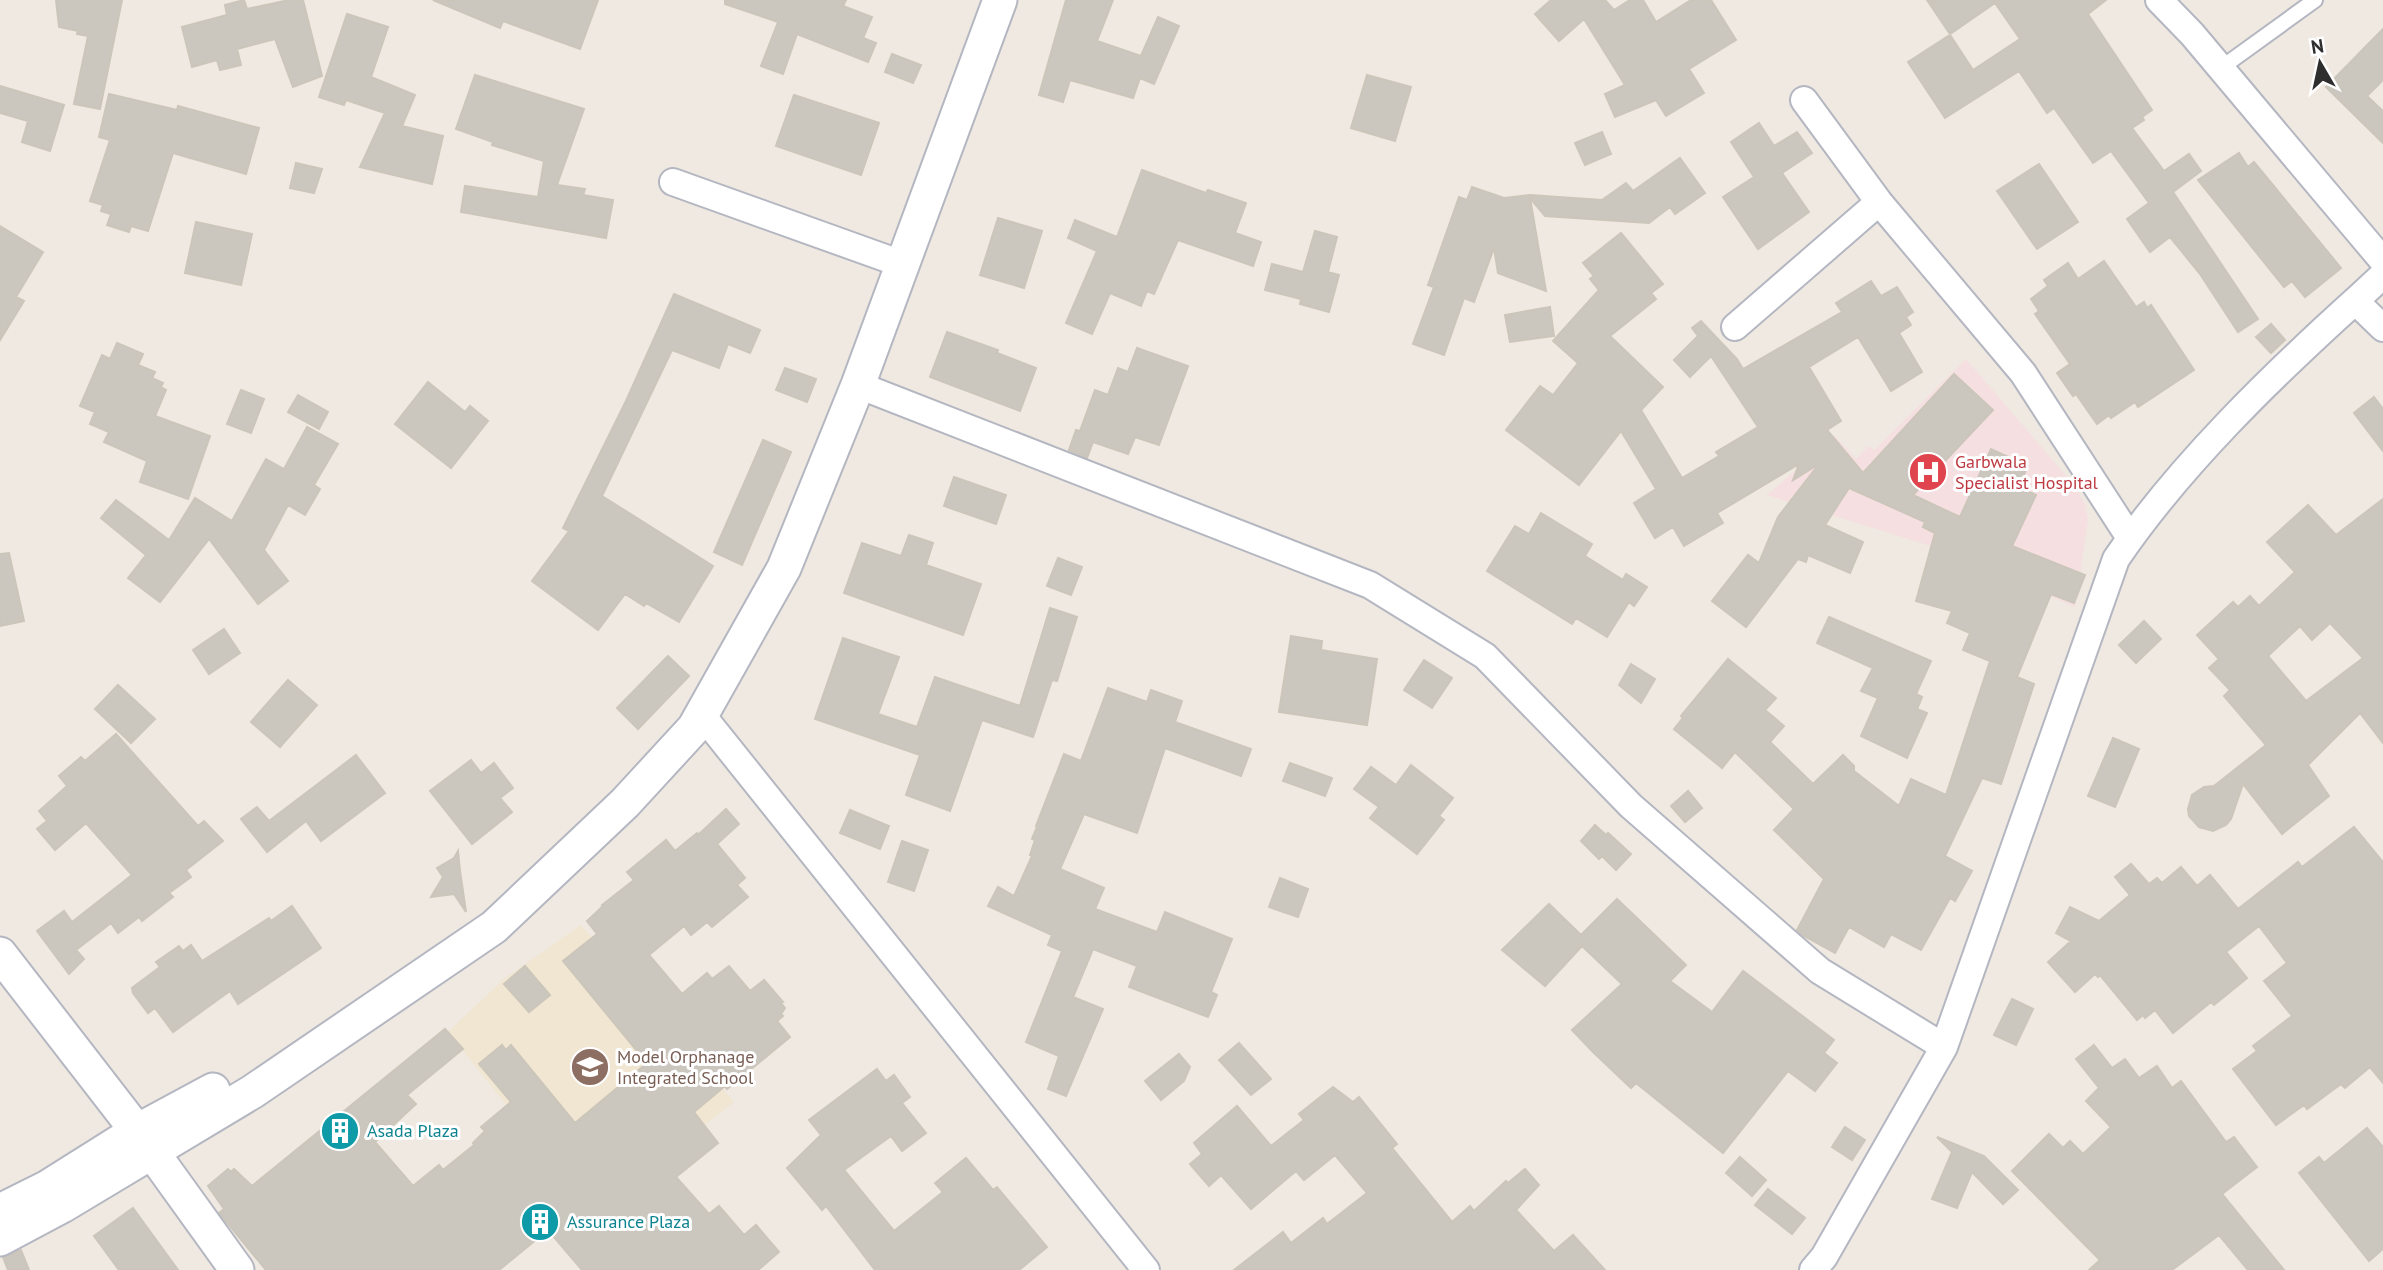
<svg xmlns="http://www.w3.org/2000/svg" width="2383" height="1270" font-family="'PT Sans',sans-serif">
	<rect width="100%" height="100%" fill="#efe9e1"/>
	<path fill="#f0e6d1" d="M581 925 734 1102 593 1213 448 1032 504 979Z"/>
	<path fill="#f5dfe0" d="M1966 359 2074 485 2085 504 2088 521 2075 607 1931 546 1767 495 1835 436 1856 459 1869 446 1874 450Z"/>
	<path fill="#cbc7bf" stroke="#cbc5ba" stroke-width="2" fill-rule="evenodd" d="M56 0H122L100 109 74 104 88 36 77 34 78 31 59 27Z
		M244 0 247 9 289 0H303L322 76 293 87 275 39 237 49 241 65 220 70 217 60 192 67 182 27 227 15 225 5Z
		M433 0H598L580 49 503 21 500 28Z
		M725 0H846L843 6 872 17 863 38 876 43 868 62 797 34 783 74 761 66 778 22 725 4Z
		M1066 0H1113L1097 41 1141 56 1158 17 1179 26 1154 84 1140 78 1133 98 1070 80 1063 102 1039 95Z
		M1551 0H1605L1614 10 1630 0H1643L1656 22 1691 0H1711L1736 40 1689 69 1704 93 1666 116 1656 100 1615 117 1605 94 1625 85 1584 19 1559 41 1535 14Z
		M1927 0H2106L2088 14 2152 110 2142 117 2144 120 2132 128 2164 171 2189 154 2201 171 2173 192 2258 319 2238 332 2200 274 2170 237 2150 252 2127 219 2149 203 2111 151 2093 163 2054 108 2047 113 2019 71 1945 118 1908 62 1950 35 1973 70 2020 39 1995 3 1950 34Z
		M347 14 388 27 371 77 415 95 402 126 443 136 432 184 360 167 385 113 346 100 344 105 319 97Z
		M2383 29V80L2367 96 2383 111V143L2326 87Z
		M892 54 921 65 913 83 885 72Z
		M475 75 584 109 557 185 585 189 583 195 613 200 606 238 461 212 465 186 538 197 544 161 492 145 493 142 456 129Z
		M1367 75 1411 87 1395 141 1351 128Z
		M0 86 64 105 50 151 22 142 28 121 0 113Z
		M109 94 177 110 178 106 259 128 246 174 173 153 148 231 131 226 129 232 107 225 111 214 101 211 103 205 90 201 110 140 99 137Z
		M794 95 879 123 861 175 776 146Z
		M1759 123 1774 146 1797 132 1812 153 1782 173 1809 212 1758 249 1723 197 1754 177 1731 142Z
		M1602 132 1611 154 1585 165 1575 143Z
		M2239 153 2248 167 2254 162 2341 268 2305 297 2292 281 2284 287 2198 180Z
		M1680 158 1705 193 1675 214 1670 207 1649 223 1545 216 1530 198 1546 291 1498 273 1494 248 1474 302 1464 298 1444 355 1413 344 1434 287 1428 285 1459 197 1467 200 1472 187 1504 198 1530 195 1602 200 1626 183 1633 191Z
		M296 163 322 169 314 193 290 188Z
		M2039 164 2078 222 2037 249 1997 191Z
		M1142 170 1206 193 1208 190 1246 203 1235 233 1261 242 1253 266 1178 240 1154 294 1147 291 1141 306 1110 293 1092 334 1066 323 1097 251 1068 238 1075 220 1117 237Z
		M998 218 1042 231 1024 288 980 275Z
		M196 222 252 234 241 285 185 273Z
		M0 226 43 252 16 297 24 301 0 340Z
		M1315 231 1337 237 1328 272 1339 275 1329 312 1300 304 1301 299 1265 290 1272 264 1303 272Z
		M1621 233 1663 284 1651 293 1656 299 1610 336 1663 387 1641 410 1682 478 1719 456 1716 452 1758 427 1711 356 1690 377 1674 360 1698 336 1692 328 1701 321 1737 359 1743 369 1842 312 1836 303 1871 281 1881 296 1897 287 1913 312 1906 317 1911 325 1899 333 1922 372 1891 391 1858 337 1809 367 1841 421 1827 430 1863 473 1954 374 1993 410 1913 495 1960 517 1991 449 2028 466 2018 487 2036 495 2012 546 2085 575 2074 603 2051 594 2017 677 2034 684 2001 784 1982 778 1945 856 1972 871 1955 901 1950 898 1921 950 1891 934 1884 947 1849 927 1835 953 1804 936 1797 930 1824 879 1774 830 1794 809 1735 752 1722 768 1674 729 1683 718 1681 716 1728 659 1776 698 1765 710 1784 726 1770 742 1813 784 1843 755 1854 766V771L1899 806 1911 779 1946 795 1990 661 1963 650 1970 633 1947 623 1952 611 1916 601 1935 533 1923 527 1925 522 1849 488 1825 525 1863 542 1850 573 1808 555 1806 562 1798 559 1746 627 1712 601 1748 555 1759 563 1778 517 1819 464 1793 480 1799 464 1717 513 1723 523 1684 546 1673 527 1655 538 1634 503 1656 489 1621 431 1579 485 1506 430 1540 386 1553 395 1578 363 1553 341 1599 290 1590 279 1594 276 1583 263Z
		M2104 261 2136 307 2144 302 2147 308 2151 305 2194 370 2138 407 2135 402 2111 418 2109 415 2097 424 2076 394 2073 396 2057 373 2070 364 2035 314 2039 311 2031 299 2048 286 2044 280 2068 263 2078 279Z
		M674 294 760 330 750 353 728 344 719 368 672 350 602 496 713 566 679 622 646 603 644 606 625 594 598 630 532 581 569 531 563 528 626 401Z
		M1550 307 1554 336 1510 342 1505 315Z
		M2271 324 2285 340 2271 353 2256 337Z
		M947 332 998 350 997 353 1036 368 1020 411 930 377Z
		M117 343 143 354 138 365 155 372 152 378 163 383 161 387 166 390 155 416 210 436 188 499 140 482 147 461 104 442 109 432 90 424 95 412 80 406 102 355 110 359Z
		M1137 348 1188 366 1159 445 1135 437 1128 454 1093 442 1087 458 1069 450 1076 430 1080 431 1095 390 1108 395 1118 368 1128 372Z
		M785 368 816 379 807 402 776 390Z
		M428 382 465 412 470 406 488 421 451 468 395 424Z
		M241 390 264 399 251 433 227 424Z
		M298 395 328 412 319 429 288 412Z
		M2374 397 2383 409V451L2354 413Z
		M307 427 338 444 314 485 320 489 305 515 288 505 264 550 288 581 258 604 209 539 160 602 128 578 146 555 101 518 116 500 169 540 195 498 232 521 266 459 284 469Z
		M763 440 791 452 742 565 714 552Z
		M954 477 1006 495 996 524 944 506Z
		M2383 499V743L2360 713 2308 765 2329 796 2282 834 2243 784 2231 819 2226 825 2213 831 2199 827 2189 816 2188 809 2192 795 2204 787 2214 786 2266 745 2224 696 2230 690 2209 668 2219 659 2197 635 2233 602 2238 607 2250 596 2259 606 2295 572 2267 542 2308 505 2336 535ZM2330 623 2363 658 2306 701 2268 656 2300 626 2312 640Z
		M1541 513 1592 544 1585 556 1623 580 1626 574 1647 587 1634 606 1629 602 1607 637 1576 618 1572 624 1487 571 1515 526 1529 534Z
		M909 535 933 543 926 565 981 584 963 635 844 593 862 543 901 556Z
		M9 553 24 621 0 626V554Z
		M1058 558 1082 567 1071 595 1047 586Z
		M1050 608 1077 617 1057 681 1052 680 1033 737 982 720 950 811 906 795 920 755 815 719 843 638 899 657 878 714 917 727 935 677 1020 706Z
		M1829 617 1931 661 1916 694 1922 697 1917 709 1927 713 1907 758 1861 736 1878 698 1861 691 1873 668 1817 643Z
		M2144 621 2161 639 2136 663 2119 645Z
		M224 629 240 653 209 674 193 650Z
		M1291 636 1322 641 1321 650 1377 659 1367 725 1279 712Z
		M668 656 689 676 638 729 617 708Z
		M1424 660 1452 678 1432 708 1404 690Z
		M1631 664 1655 679 1641 703 1619 685Z
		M288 680 317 705 280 747 251 722Z
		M118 685 155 719 131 743 95 709Z
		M1108 688 1147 702 1151 690 1182 701 1175 722 1251 749 1241 776 1165 748 1137 833 1084 814 1060 869 1104 888 1095 909 1157 932 1165 912 1232 939 1211 992 1217 995 1208 1017 1129 987 1137 966 1093 949 1073 997 1103 1009 1066 1096 1048 1089 1059 1056 1026 1042 1062 951 1048 945 1052 935 988 906 998 887 1014 896 1032 856 1030 855 1035 840 1032 839 1037 827 1036 826 1064 754 1081 761Z
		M116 734 198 826 204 821 223 841 186 870 191 877 169 893 173 897 142 921 139 917 118 933 111 923 76 950 84 959 69 974 37 931 64 911 72 922 132 875 86 823 55 850 37 829 47 821 39 811 67 786 59 776 81 757 85 761Z
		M2113 738 2139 749 2115 807 2088 796Z
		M356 755 385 793 321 841 306 821 267 852 241 819 257 807 269 821Z
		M471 760 481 773 494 763 513 788 500 798 512 812 472 844 430 791Z
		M1290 763 1332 778 1325 796 1283 781Z
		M1411 765 1453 798 1439 816 1444 820 1417 854 1370 818 1379 807 1354 789 1371 767 1396 785Z
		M1688 791 1702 808 1685 822 1671 806Z
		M726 809 739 824 717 844 745 878 737 885 748 897 712 927 707 922 691 935 684 926 649 955 682 994 707 973 712 979 729 966 750 991 764 980 783 1002 781 1003 785 1008 781 1014 783 1016 777 1021 790 1037 727 1089 725 1086 694 1112 718 1143 676 1177 709 1214 719 1206 744 1235 756 1225 779 1252 758 1270H582L548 1230 499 1270H266L219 1213 224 1209 208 1186 228 1169 231 1172 234 1169 252 1186 445 1029 463 1049 407 1095 416 1104 375 1142 413 1186 439 1165 443 1170 474 1145 473 1143 485 1131 481 1127 511 1102 479 1064 502 1045 506 1050 511 1045 575 1123 647 1063 563 961 597 934 587 921 603 906 602 905 634 880 627 872 666 840 675 851 697 833 698 835Z
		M850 810 889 826 880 849 840 833Z
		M1595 825 1606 835 1608 833 1631 854 1616 870 1602 856 1599 859 1581 841Z
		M2354 827 2383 862V1083L2370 1067 2345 1088 2341 1084 2307 1109 2304 1105 2276 1125 2233 1069 2257 1051 2253 1046 2292 1016 2264 981 2287 963 2259 926 2226 952 2247 978 2214 1005 2211 1002 2173 1033 2155 1010 2145 1018 2143 1015 2137 1020 2100 975 2098 977 2095 974 2075 992 2048 962 2071 941 2056 933 2070 907 2099 921 2130 895 2115 877 2131 864 2149 884 2157 878 2162 883 2181 867 2197 886 2210 875 2238 909 2298 862 2302 867Z
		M902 841 928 850 914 891 888 882Z
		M458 851 460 871 466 912 454 894 431 897 443 877 437 868 454 858Z
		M1280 878 1308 889 1298 917 1269 907Z
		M1617 899 1686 965 1670 981 1712 1012 1743 971 1834 1040 1824 1053 1837 1063 1815 1091 1788 1071 1723 1153 1636 1083 1631 1088 1593 1052 1572 1030 1622 984 1582 946 1545 986 1502 950 1549 904 1581 935Z
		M292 906 321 948 238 1004 230 991 173 1032 155 1008 148 1013 133 993 132 988 160 967 156 962 179 946 183 951 191 945 202 961 269 918 271 921Z
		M525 966 550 995 529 1012 504 984Z
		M2012 999 2033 1009 2016 1045 1994 1035Z
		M1239 1043 1271 1079 1251 1095 1219 1060Z
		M2094 1045 2112 1068 2125 1059 2139 1078 2157 1066 2172 1088 2181 1081 2226 1142 2234 1137 2257 1167 2222 1194 2284 1270H2248L2219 1235 2172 1270H2089L2100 1260 2012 1171 2049 1134 2063 1148 2070 1141 2083 1154 2111 1127 2086 1101 2099 1088 2076 1059Z
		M1179 1054 1190 1067 1184 1081 1161 1100 1145 1081Z
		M877 1069 886 1081 894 1075 910 1097 902 1103 926 1133 902 1151 891 1136 844 1170 894 1231 943 1192 935 1183 966 1158 993 1190 997 1187 1047 1247 1019 1270H875L826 1206 822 1210 787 1168 821 1135 809 1120Z
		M1333 1087 1353 1102 1359 1097 1397 1144 1392 1148 1452 1222 1470 1206 1474 1211 1506 1181 1508 1183 1525 1169 1539 1185 1516 1210 1554 1251 1573 1235 1605 1270H1234L1283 1232 1291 1243 1323 1218 1327 1224 1367 1193 1335 1155 1304 1180 1296 1171 1251 1209 1221 1175 1209 1186 1190 1164 1202 1154 1194 1143 1237 1106 1271 1146 1304 1120 1299 1114Z
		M1845 1127 1865 1140 1852 1160 1832 1147Z
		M2367 1128 2383 1147V1249L2369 1261 2299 1173 2319 1157 2324 1163Z
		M1937 1137 1984 1156 2018 1190 2003 1204 1972 1172 1957 1208 1932 1199 1952 1152Z
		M1740 1157 1766 1180 1752 1196 1726 1173Z
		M1768 1189 1805 1218 1792 1234 1755 1205Z
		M133 1208 178 1270H119L94 1236Z
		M21 1250 29 1270H8L3 1257Z"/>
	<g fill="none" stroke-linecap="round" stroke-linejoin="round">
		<g stroke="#b4b7c1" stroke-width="18">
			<path id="service" d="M2221 68 2315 0"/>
		</g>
		<g stroke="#b4b7c1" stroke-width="30">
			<path id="minor" d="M2159 0 2192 34 2383 261
				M1804 100 1879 202 2023 373 2130 538
				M673 182 902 264
				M2355 301 2383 275
				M1735 327 1879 202
				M858 385 1370 585 1485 656 1631 806 1820 971 1944 1047
				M702 715 1146 1270
				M1813 1270 1824 1257 1944 1047 2116 559C2179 466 2272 376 2355 301L2383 328"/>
		</g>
		<g stroke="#b4b7c1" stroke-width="37">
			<path id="tertiary" d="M0 954 137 1131 237 1270
				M0 1211 48 1187 137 1131 213 1090
				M0 1239 62 1206 252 1092 494 927 625 803 694 728 784 568 858 385 1000 0"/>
		</g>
		<use href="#service" stroke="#fff" stroke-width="14"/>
		<use href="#minor" stroke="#fff" stroke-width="26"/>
		<use href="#tertiary" stroke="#fff" stroke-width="33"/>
	</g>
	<defs>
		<g id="hospital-disc" transform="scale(2.0125)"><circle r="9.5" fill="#e0444e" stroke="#fff"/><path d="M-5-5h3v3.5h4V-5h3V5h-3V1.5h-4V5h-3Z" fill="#fff"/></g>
		<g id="school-disc" transform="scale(2.0125)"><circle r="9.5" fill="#8d6e63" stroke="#fff"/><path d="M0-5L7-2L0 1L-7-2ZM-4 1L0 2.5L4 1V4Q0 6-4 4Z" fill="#fff"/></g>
		<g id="building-disc" transform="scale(2.0125)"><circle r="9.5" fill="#0f9aa8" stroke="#fff"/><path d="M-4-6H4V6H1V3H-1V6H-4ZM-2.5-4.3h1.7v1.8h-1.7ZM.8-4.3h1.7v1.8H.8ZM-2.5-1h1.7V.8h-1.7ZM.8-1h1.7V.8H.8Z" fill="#fff"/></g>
	</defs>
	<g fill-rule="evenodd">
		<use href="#hospital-disc" x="1928" y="472"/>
		<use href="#school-disc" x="590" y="1067"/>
		<use href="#building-disc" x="340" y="1131"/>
		<use href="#building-disc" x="540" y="1222"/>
	</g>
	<g text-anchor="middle" stroke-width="6" stroke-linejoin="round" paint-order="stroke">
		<g font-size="18" fill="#be3a42" stroke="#fff" text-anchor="start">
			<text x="1955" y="468">Garbwala<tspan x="1955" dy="21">Specialist Hospital</tspan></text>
		</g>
		<g font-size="18" fill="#785e54" stroke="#fff" text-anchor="start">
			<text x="617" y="1063">Model Orphanage<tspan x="617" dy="21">Integrated School</tspan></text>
		</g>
		<g font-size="18" fill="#0d838f" stroke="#fff" text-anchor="start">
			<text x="367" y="1137">Asada Plaza</text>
			<text x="567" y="1228">Assurance Plaza</text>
		</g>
	</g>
	<g transform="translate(2320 63) rotate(351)" stroke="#ffffff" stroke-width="5" paint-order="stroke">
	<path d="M0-5L12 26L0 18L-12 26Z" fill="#2e2e2e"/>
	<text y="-10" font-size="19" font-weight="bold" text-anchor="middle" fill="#2e2e2e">N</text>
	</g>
</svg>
